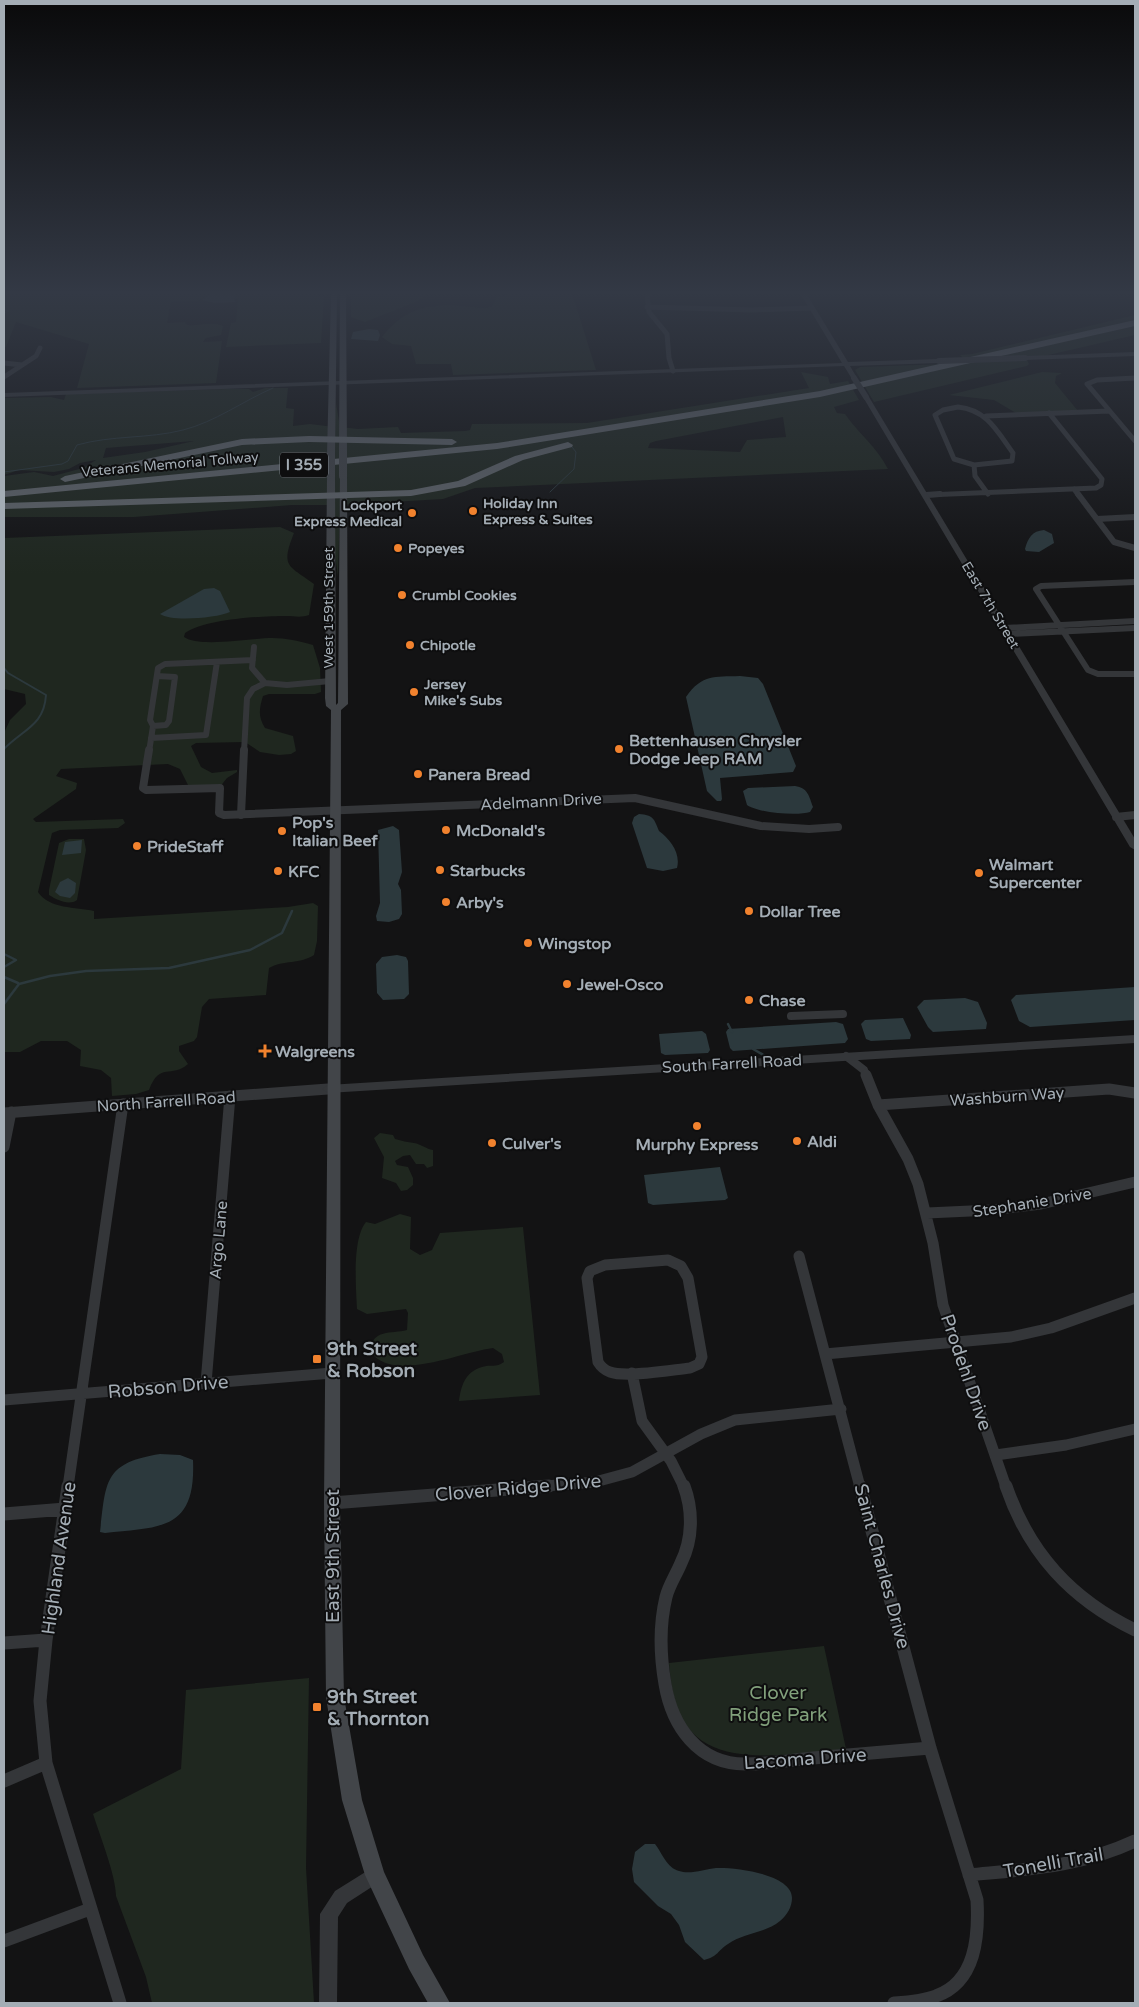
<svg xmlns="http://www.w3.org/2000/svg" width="1139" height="2007" font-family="'Varela Round',sans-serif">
	<rect width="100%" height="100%" fill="#131314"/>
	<path fill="#1f271f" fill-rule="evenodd" d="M4 293H212L198 301 171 302 167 323 185 322 187 325C199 326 212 321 223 326L221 335 206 338 203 342 222 341 216 383 77 388 89 344 16 322 6 347H4Z
		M235 293H321L315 296H324L321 343 226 347 231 323 236 322 238 300 234 299Z
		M428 293 418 301 365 322 351 317V295Z
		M521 293H572L596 370 453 375 451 364H416L411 346 392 344 382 337C404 309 426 304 461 306 473 307 481 309 492 307L496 297Z
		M1135 315V335L1027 360 1029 364 1027 366 874 402 855 370 860 367 945 364 963 358 960 355 972 354Z
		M801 372 828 377 830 384 848 381 859 400 834 407 837 413 845 414C859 434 877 447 888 469L475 488 443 499 340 505 338 577 334 547V505H292L134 517H4V476L34 472 53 476 83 468 96 460 80 463 69 469 54 472 19 470 4 475V398L51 397 64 400 66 394 226 389H249L253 392 265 388H288L286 408 294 409 293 426 310 424 334 427 336 403 340 427 358 429 398 427 401 433 465 431 470 430 472 424 587 423 809 388ZM783 417 786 437 747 440 740 452 648 448 650 443 656 441ZM194 441 145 452 103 458 106 448Z
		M1042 372 1062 373 1056 376 1055 383 1078 411 1016 413 994 400 949 395Z
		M280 527 294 533C280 568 289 565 314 584L309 615C301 618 294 616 286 616 260 616 206 619 185 633L184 637C199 648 252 638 272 638 286 638 299 641 313 645L320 668 321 692 315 694H269L263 696C259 709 258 717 265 728L293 736 296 751 291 754 279 755 260 752 245 742 196 743 191 746 201 767 212 773 237 770V772L227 778 219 788 190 789 180 769 168 764 61 769 56 776 77 783 76 789 33 819 36 822 123 819 125 823 118 828 60 830 52 833 38 892C49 909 76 907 94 911V919L288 907 313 903 318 906 317 941 314 955C301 964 283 960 269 968L266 995 209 999 202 1007 197 1037 194 1041 179 1046V1051L188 1064C171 1079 160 1061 149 1090L136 1094 112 1096 111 1078 101 1070 80 1066 81 1050 67 1041H41L20 1052H4V733L10 720 26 704 25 694 4 689V538Z
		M69 839H84L86 850 77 900C69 906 57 900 49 895V890L59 843Z
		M380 1133 393 1135 395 1139C402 1141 407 1142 414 1143 421 1144 426 1149 433 1150V1166L427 1168 424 1164H416L410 1155 403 1156 395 1161 397 1165 408 1167 413 1178V1185L407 1190 401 1191 396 1183 382 1178 384 1157 374 1138Z
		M400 1214 411 1217 410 1249 420 1255 432 1250 440 1233 523 1227 540 1395 459 1401C461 1386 465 1372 482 1367 491 1364 496 1368 504 1362L502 1354 493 1348C460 1352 392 1384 370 1351 372 1329 391 1334 407 1330L408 1313 406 1309 367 1314 357 1309C356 1287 352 1239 366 1222L375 1224Z
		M824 1646 846 1749C787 1753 692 1777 674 1697 671 1686 670 1674 669 1663Z
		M309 1678 306 1868 314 2003H152L146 1977 116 1896C116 1876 100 1836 93 1814L181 1769 186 1690Z"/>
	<path fill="#2c393d" d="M212 293H237L234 299 236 302 215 303 202 300Z
		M369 329 378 330 380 335 378 341 351 339 353 332Z
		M1044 530 1052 534 1054 543 1039 552 1026 551 1025 549C1028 538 1032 531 1044 530Z
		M214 588 220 591 230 612C217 618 171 622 160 614L204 589Z
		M740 676 758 678 763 684 796 766 793 772 720 778 722 799 721 801H717L707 791 686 697C702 674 714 677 740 676Z
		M795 786C808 788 809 796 813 807L810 812C798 816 758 813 747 805L743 791 748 788Z
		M639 814C654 815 654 819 659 831 670 839 681 853 677 868L663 871 647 868 632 823 634 817Z
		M393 826 399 830 402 872 398 884 401 890 402 914 399 919 389 922 377 921 376 916 380 903 378 830Z
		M82 840 81 853 62 855 65 842Z
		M68 878 76 883 75 893 70 898 60 896 55 892 60 882Z
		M397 955 406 957 408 961 409 994 404 999 383 1000 377 993 376 964 382 957Z
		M1135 987V1020L1030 1027 1019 1021 1011 1000 1016 995Z
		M965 998 978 1002 987 1023 986 1029 933 1032 928 1027 917 1007 924 1000Z
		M903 1018 911 1035 910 1039 871 1041 866 1039 861 1024 865 1020Z
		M836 1022 843 1024 848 1039 845 1043 733 1051 730 1048 726 1032 728 1029Z
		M702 1031 706 1034 710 1050 708 1053 665 1055 661 1053 659 1034Z
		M720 1167 728 1198 725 1200 653 1205 648 1203 644 1175Z
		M160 1454 180 1455 193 1460C196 1530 162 1527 105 1533L100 1532C106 1481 104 1463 160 1454Z
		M645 1844H655C662 1853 667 1868 679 1871 690 1875 705 1869 716 1868 734 1867 792 1874 792 1898 792 1907 787 1915 780 1921 766 1933 743 1933 728 1944 717 1951 719 1956 704 1960L685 1942 679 1925 671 1914 658 1906 634 1882 632 1869 635 1852Z"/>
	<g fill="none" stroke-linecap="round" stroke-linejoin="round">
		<path stroke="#2c393d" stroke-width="1" d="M4 310 9 311 4 313
			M4 472 62 464 68 461 77 445C112 435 148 439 183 430 215 422 243 401 273 388
			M550 492 574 469 576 452 572 447"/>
		<path stroke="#2c393d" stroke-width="2" d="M4 668 8 673 46 695C44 726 23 729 4 749"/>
		<path stroke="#2c393d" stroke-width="2.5" d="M4 954 16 960 4 967
			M4 977 18 983
			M19 984 50 976 86 971 169 968 250 950 282 933 292 911
			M4 1004 19 984
			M728 1024 732 1032
			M753 1049 767 1057"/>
		<path stroke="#343639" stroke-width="5" d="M647 293 649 312 667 334 669 358 673 371
			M647 307 752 310 812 308
			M4 363 22 365
			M4 377 36 356 40 348
			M1135 378 1097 380 1087 384 1135 441
			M958 407C987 410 997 431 1013 453L1012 461 974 465 954 459 935 415 943 410Z
			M986 416 1109 411
			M974 465 975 476 988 494
			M1074 489 1079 496
			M926 495 1096 488 1101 485 1102 479 1049 413"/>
		<path stroke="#343639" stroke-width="6" d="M1078 494 1114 542 1135 548
			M926 495 940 494
			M1097 519 1135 517
			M1135 582 1041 586 1036 589 1088 670 1098 674H1135
			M1005 628 1135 621
			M1008 634 1135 628
			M265 683 287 685 330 681
			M153 726 166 725 169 721 175 677 157 676
			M151 738 206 735 217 662
			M149 752 153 726 150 720 158 668 165 664 253 660
			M244 752 247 698 253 689 265 683 252 668 254 647"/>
		<path stroke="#343639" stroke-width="8" d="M149 750 143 788 146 790 220 788 219 813 224 815 635 798 761 826 809 829 838 827
			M241 815 244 750
			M1116 817 1135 815
			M791 1016 843 1014
			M846 1056 864 1070 866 1076"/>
		<path stroke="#343639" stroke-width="11" d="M866 1075 878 1105 908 1159 918 1184 933 1243 943 1305 1006 1487
			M878 1105 1109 1089 1135 1093
			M4 1113 328 1089
			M4 1147 11 1112
			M927 1213 992 1210 1041 1204 1135 1182
			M799 1256 860 1487
			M668 1260 681 1266 688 1278 702 1357 699 1364 690 1368C671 1370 626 1378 610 1372 604 1370 601 1367 598 1362L587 1278 590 1271 605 1265Z
			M825 1354 1011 1337 1051 1328 1135 1298
			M632 1373 642 1421 671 1461 684 1487
			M206 1383 230 1096
			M4 1400 332 1373
			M996 1455 1066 1445 1135 1429
			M68 1487 123 1104
			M533 1487 595 1482 632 1472 701 1434 735 1420 841 1409"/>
		<path stroke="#343639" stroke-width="13" d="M68 1486 46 1640 40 1701 46 1763 120 2003
			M684 1486C693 1510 693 1539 681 1563 676 1575 669 1585 666 1597 659 1626 660 1655 665 1684 672 1726 698 1764 745 1764 768 1764 791 1760 813 1758 852 1755 891 1751 930 1748
			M860 1486 930 1748 977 1900C979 1936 976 1982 936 1996 923 2001 908 2002 894 2003
			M1006 1486C1029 1553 1071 1599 1135 1630
			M332 1503 549 1486
			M4 1514 65 1509
			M4 1643 46 1640
			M4 1781 46 1763
			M969 1875C1029 1869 1079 1867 1135 1841
			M4 1941 90 1909"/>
		<path fill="#343639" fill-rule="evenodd" d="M800 293H806L848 362 939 359 942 361 939 363 850 366 857 378 854 380 852 379 844 366 4 397V393L842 363Z
			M1135 352V356L1025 360 1022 358 1025 356Z
			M866 395 869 397 1135 839V850L1130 847 863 397Z
			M1135 1035V1043L328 1093 322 1089 328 1085Z
			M375 1866 381 1869 384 1875 381 1881 347 1903 338 1917 337 2003H319L320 1914 335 1891Z"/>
		<path fill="#424549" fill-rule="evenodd" d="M331 293H337L335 454 331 456 327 454Z
			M340 293H346L347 452 343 454 339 452Z
			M340 474 347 476 348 704 341 710 340 1503 344 1697 362 1800 384 1872 423 1955 450 2003H428L409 1969 365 1875 342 1800 326 1697 324 1503 331 710 326 706 325 698 327 477 331 475 335 477 336 705 338 703Z"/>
		<path fill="#60656a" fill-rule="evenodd" d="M1135 320V326L820 397 497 449 4 497V491L497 443 820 391Z
			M309 436 452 439 457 442 452 445 309 442 242 445 65 482 60 479 65 476 242 439Z
			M568 442 573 445 572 447 523 460 465 486 411 496 4 509V503L411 490 458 481 515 456Z"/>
		<path stroke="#343639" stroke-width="6" d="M939 361 1025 358
			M854 378 866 397"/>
		<path stroke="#424549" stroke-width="8" d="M343 452V476
			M331 454V477"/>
	</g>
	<linearGradient id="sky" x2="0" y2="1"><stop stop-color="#0a0a0b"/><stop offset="0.51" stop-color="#333945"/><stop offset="1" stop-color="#333945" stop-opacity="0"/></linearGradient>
	<rect width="1139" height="574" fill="url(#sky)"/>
	<g fill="#f1822e" stroke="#0e0e0f" stroke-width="2">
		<circle cx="473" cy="511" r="5"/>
		<circle cx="412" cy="513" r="5"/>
		<circle cx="398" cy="548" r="5"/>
		<circle cx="402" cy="595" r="5"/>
		<circle cx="410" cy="645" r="5"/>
		<circle cx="414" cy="692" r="5"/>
		<circle cx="619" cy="749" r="5"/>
		<circle cx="418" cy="774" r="5"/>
		<circle cx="446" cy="830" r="5"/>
		<circle cx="282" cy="831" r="5"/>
		<circle cx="137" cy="846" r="5"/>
		<circle cx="440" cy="870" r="5"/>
		<circle cx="278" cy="871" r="5"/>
		<circle cx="979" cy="873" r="5"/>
		<circle cx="446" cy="902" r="5"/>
		<circle cx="749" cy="911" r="5"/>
		<circle cx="528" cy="943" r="5"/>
		<circle cx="567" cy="984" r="5"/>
		<circle cx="749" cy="1000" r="5"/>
		<path d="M262.5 1043.5h5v5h5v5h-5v5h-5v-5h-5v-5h5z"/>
		<circle cx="697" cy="1126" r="5"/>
		<circle cx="797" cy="1141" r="5"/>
		<circle cx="492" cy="1143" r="5"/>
		<rect x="312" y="1354" width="10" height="10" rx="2.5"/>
		<rect x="312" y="1702" width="10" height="10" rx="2.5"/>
	</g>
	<g text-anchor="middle" stroke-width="4" stroke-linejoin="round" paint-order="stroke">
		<g font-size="14" fill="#a4adb5" stroke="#0e0e0f">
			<text transform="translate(170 464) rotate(-5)" y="5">Veterans Memorial Tollway</text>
			<text transform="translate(991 605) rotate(59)" y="5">East 7th Street</text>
			<text transform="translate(328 608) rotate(-90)" y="5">West 159th Street</text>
		</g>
		<g font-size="14" font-weight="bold" fill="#a4adb5" stroke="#0e0e0f" text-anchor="start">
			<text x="483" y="508">Holiday Inn<tspan x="483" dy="16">Express &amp; Suites</tspan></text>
			<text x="402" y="510" text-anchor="end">Lockport<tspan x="402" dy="16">Express Medical</tspan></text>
			<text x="408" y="553">Popeyes</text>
			<text x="412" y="600">Crumbl Cookies</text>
			<text x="420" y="650">Chipotle</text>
			<text x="424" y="689">Jersey<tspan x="424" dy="16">Mike's Subs</tspan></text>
		</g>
		<rect fill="#0e0e0f" stroke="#777d83" stroke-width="1" x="280" y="452.5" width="48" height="25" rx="4"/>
		<g font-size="15" font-weight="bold" fill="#a4adb5">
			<text x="304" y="470">I 355</text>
		</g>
		<g font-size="16" font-weight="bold" fill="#a4adb5" stroke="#0e0e0f" text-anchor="start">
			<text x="629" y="746">Bettenhausen Chrysler<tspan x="629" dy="18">Dodge Jeep RAM</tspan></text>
			<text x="428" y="780">Panera Bread</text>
			<text x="292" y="828">Pop's<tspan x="292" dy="18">Italian Beef</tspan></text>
			<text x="456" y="836">McDonald's</text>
			<text x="147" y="852">PrideStaff</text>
			<text x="989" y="870">Walmart<tspan x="989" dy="18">Supercenter</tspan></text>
			<text x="450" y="876">Starbucks</text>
			<text x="288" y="877">KFC</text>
			<text x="456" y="908">Arby's</text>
			<text x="759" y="917">Dollar Tree</text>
			<text x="538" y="949">Wingstop</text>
			<text x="577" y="990">Jewel-Osco</text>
			<text x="759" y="1006">Chase</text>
			<text x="275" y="1057">Walgreens</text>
			<text x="807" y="1147">Aldi</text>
			<text x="502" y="1149">Culver's</text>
			<text x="697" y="1150" text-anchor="middle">Murphy Express</text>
		</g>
		<g font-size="16" fill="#a4adb5" stroke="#0e0e0f">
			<text transform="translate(541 801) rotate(-3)" y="6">Adelmann Drive</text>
			<text transform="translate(732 1063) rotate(-3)" y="6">South Farrell Road</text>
			<text transform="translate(1007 1096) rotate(-4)" y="6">Washburn Way</text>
			<text transform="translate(166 1101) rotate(-4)" y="6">North Farrell Road</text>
			<text transform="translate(1032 1202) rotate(-9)" y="6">Stephanie Drive</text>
			<text transform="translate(218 1240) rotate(-85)" y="6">Argo Lane</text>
		</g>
		<g font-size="19" font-weight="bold" fill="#a4adb5" stroke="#0e0e0f" text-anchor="start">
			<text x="327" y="1355">9th Street<tspan x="327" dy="22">&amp; Robson</tspan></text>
			<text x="327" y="1703">9th Street<tspan x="327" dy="22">&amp; Thornton</tspan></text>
		</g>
		<g font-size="19" fill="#a4adb5" stroke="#0e0e0f">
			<text transform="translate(967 1372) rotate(71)" y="7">Prodehl Drive</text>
			<text transform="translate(168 1386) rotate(-5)" y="7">Robson Drive</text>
			<text transform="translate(518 1487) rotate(-5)" y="7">Clover Ridge Drive</text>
			<text transform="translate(332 1556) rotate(-90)" y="7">East 9th Street</text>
			<text transform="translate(58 1558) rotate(-82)" y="7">Highland Avenue</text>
			<text transform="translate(883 1566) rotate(75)" y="7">Saint Charles Drive</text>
			<text transform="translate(805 1758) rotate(-4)" y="7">Lacoma Drive</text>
			<text transform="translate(1053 1862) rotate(-10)" y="7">Tonelli Trail</text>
		</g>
		<g font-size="19" fill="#81a07b" stroke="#0e0e0f">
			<text x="778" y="1699">Clover<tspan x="778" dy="22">Ridge Park</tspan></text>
		</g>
	</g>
	<rect width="1139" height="2007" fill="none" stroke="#a4adb5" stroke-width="10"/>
</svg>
